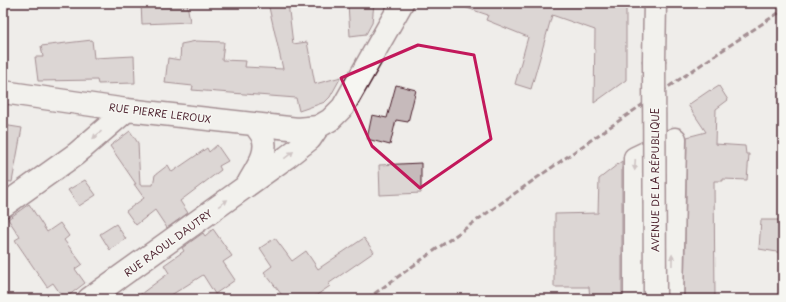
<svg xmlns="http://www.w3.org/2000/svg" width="786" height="302" font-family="'Playpen Sans',sans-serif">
	<rect width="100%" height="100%" fill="#efedea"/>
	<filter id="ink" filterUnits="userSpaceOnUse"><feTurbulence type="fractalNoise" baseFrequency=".025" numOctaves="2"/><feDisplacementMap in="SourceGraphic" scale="8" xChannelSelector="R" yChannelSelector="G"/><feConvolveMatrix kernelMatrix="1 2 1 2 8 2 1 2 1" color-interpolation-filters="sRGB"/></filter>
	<g filter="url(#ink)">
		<path fill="#c6babb" stroke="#4a1f2b" d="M141 3H187L190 22 142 24Z
			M268 3H288L293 44 307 42 315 84 341 77 330 97 325 102 299 111 296 98 192 90 193 86 165 83 168 58 180 60 181 44 196 41 224 42 222 60 246 61 245 67 283 69Z
			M348 3H374L372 23 366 34 350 36Z
			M461 3H626V80L594 103 595 30 552 15 531 89 515 84 528 37 486 20 488 15 461 6Z
			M92 40 94 58 134 56 135 83 98 84 97 80 38 81 35 57H43L41 46Z
			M396 85 416 90 408 122 396 120 390 145 367 139 372 115 387 118Z
			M719 86 728 100 716 109 715 144 745 146 746 154H749L747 180 723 179V181H714L715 299H684L687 137 706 132 688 105 710 90 711 91Z
			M3 125 22 128 12 182 3 181Z
			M130 131 138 143 140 185H153L155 175 168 165 172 172 207 148 209 152 217 145 228 161 219 166 221 170 180 201 188 213 167 228 155 210 136 225 126 211 144 198 134 184H136L110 146Z
			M622 161V299H590L589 287H554V259H555V214L598 213 599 179Z
			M421 163V193L380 195 379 165Z
			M85 180 96 195 79 206 68 190Z
			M29 204 47 232 60 223 69 236 64 240 82 264 75 269 85 283 64 299 53 283 47 287 15 240 20 237 8 219Z
			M761 220H783V253L759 249Z
			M116 224 126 239 110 250 100 234Z
			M213 229 232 256 223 262 235 280 215 294 203 275 165 299H134L169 273 164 265 184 251 182 248 203 233 205 236Z
			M275 238 292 261 306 251 318 269 364 238 374 252 328 284 330 286 311 299H285L264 272 272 266 260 248Z"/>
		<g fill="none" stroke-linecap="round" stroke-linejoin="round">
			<g stroke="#4a1f2b" stroke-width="25">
				<path id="minor" d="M3 92 127 110 298 129 318 127
					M249 182C256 169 269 153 263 137 261 133 257 128 254 124
					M3 206 76 154 127 110
					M89 299 287 157 310 139 318 127 330 120 343 107 402 3
					M635 299V158L675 139 672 299"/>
			</g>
			<g stroke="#4a1f2b" stroke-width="25">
				<path id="major" d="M654 60 655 3"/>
			</g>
			<use href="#minor" stroke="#f6f6f2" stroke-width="22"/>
			<use href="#major" stroke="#f6f6f2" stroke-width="22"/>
			<path stroke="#4a1f2b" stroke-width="3" stroke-dasharray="6 3" stroke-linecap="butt" d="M367 299C504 200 642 103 783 10"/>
			<g stroke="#4a1f2b" stroke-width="25" stroke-linecap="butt">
				<path id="major-bridge" d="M654 60 655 299"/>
			</g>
			<use href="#major-bridge" stroke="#f6f6f2" stroke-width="22"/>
		</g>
		<defs><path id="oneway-solid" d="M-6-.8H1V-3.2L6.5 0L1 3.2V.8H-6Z"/></defs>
		<g fill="#a99598">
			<use href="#oneway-solid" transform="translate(97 135) rotate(139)"/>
			<use href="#oneway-solid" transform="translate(289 155) rotate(-38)"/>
			<use href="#oneway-solid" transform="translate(635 165) rotate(93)"/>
			<use href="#oneway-solid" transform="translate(223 203) rotate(-36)"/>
			<use href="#oneway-solid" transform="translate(672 260) rotate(-89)"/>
		</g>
	</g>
	<path d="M0 0H786V302H0ZM418 45 474 55 491 139 420 188 372 146 341 78Z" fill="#efedea" fill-opacity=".55" fill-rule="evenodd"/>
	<path fill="none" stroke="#c2185b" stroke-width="3" stroke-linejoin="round" d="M418 45 474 55 491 139 420 188 372 146 341 78Z"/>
	<g text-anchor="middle" stroke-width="3" stroke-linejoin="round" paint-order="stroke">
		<g font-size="10" fill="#4a1f2b" stroke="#f6f6f2">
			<text transform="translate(160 113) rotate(7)" y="4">RUE PIERRE LEROUX</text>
			<text transform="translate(655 180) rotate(-90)" y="4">AVENUE DE LA RÉPUBLIQUE</text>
			<text transform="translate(168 243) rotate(-36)" y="4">RUE RAOUL DAUTRY</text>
		</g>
	</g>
	<rect width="786" height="302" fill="none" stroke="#f6f6f2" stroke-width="16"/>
	<rect x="8" y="8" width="770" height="286" fill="none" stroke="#4a1f2b" stroke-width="1.5" filter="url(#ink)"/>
</svg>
